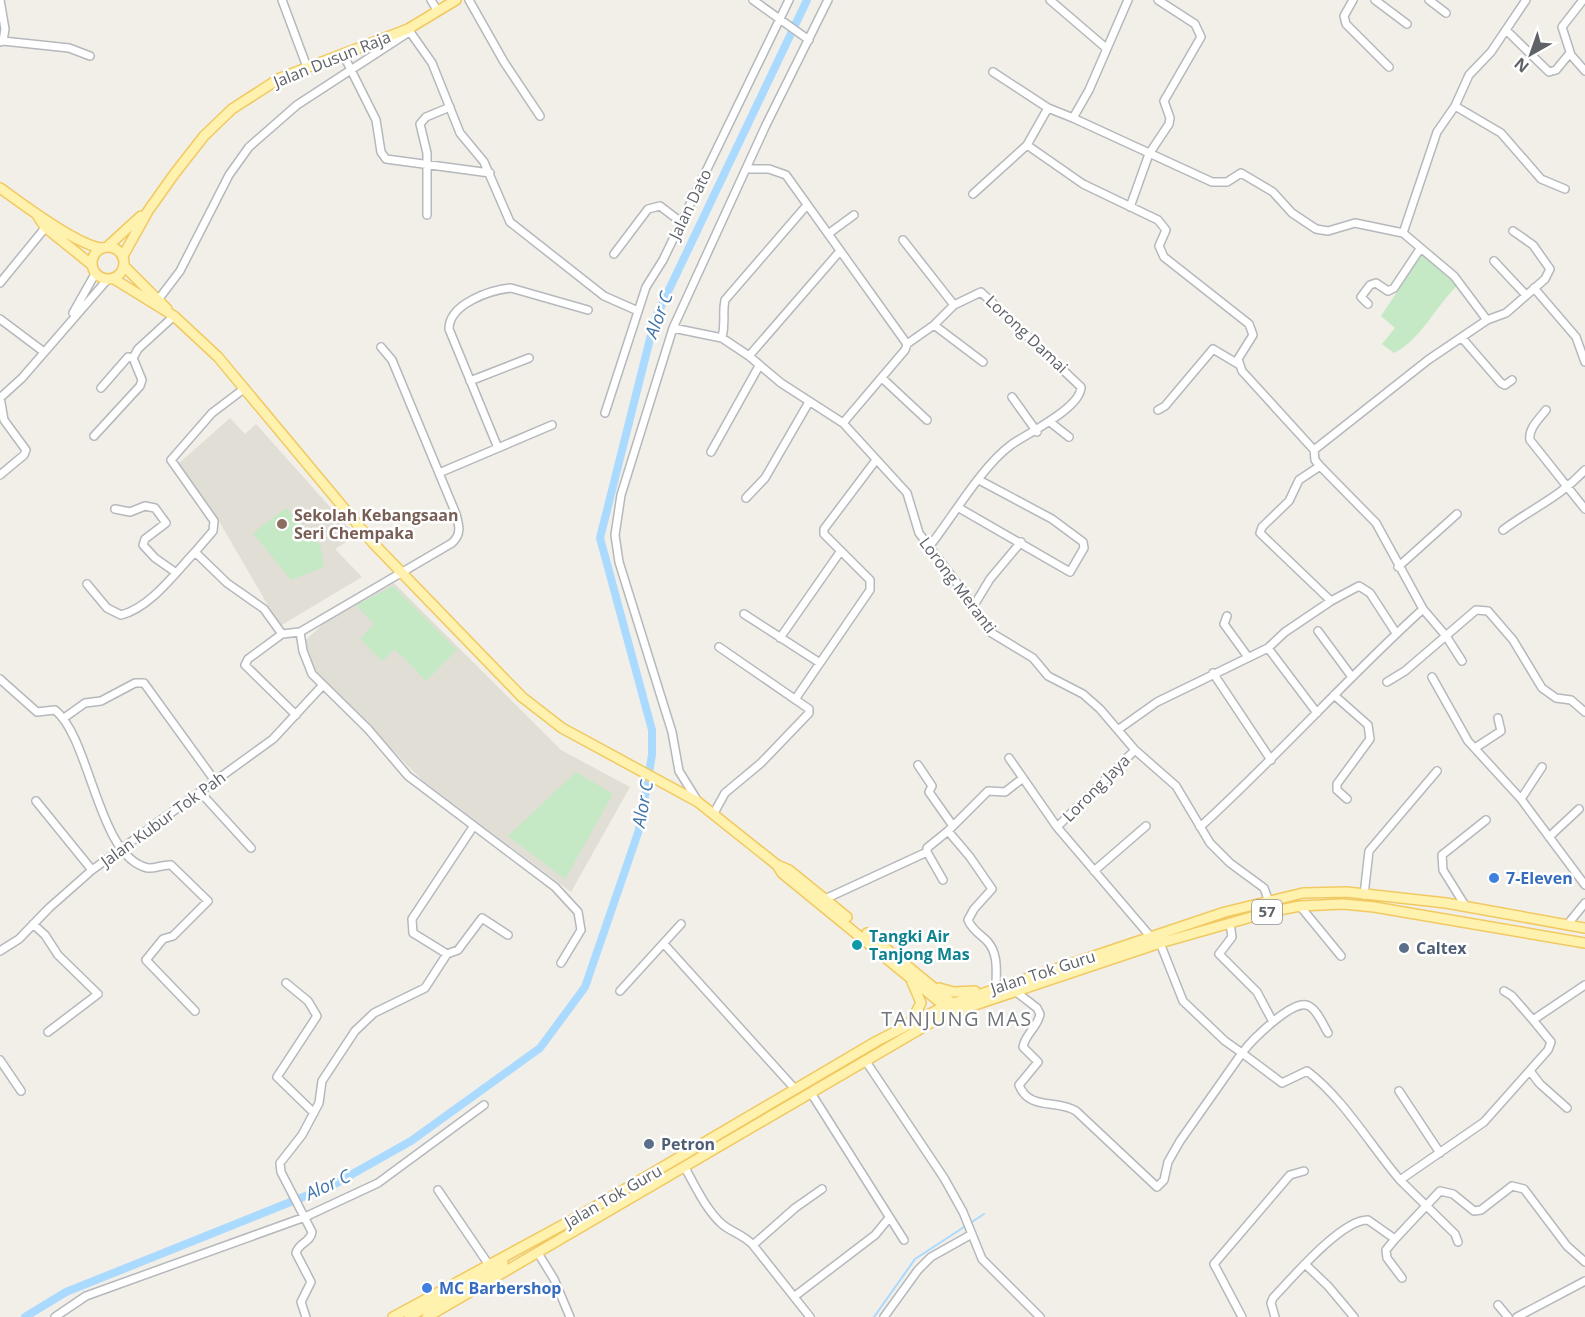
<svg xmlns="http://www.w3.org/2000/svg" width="1585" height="1317" font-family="'Open Sans',sans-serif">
	<rect width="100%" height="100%" fill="#f1efe8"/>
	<path fill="#e1ded6" d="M230 418 245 434 256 424 356 536 335 549 362 577 280 626 213 511 177 465Z
		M394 583 561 750 630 787 571 892 422 780 316 673 305 641 324 623Z"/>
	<path fill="#c5e8c5" d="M1421 256H1425L1459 284C1435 306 1423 338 1394 353L1382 344 1395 328 1381 316Z
		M286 508 320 545 324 567 291 580 253 533Z
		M393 586 457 650 426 681 395 649 382 661 360 639 374 624 356 605Z
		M576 772 613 794 565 879 508 836Z"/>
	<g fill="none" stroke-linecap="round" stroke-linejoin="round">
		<path stroke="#aadaff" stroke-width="2" d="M874 1317 915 1259 984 1214"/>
		<path stroke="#aadaff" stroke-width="8" d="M25 1317 66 1292 333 1185 411 1141 540 1048 585 987 639 830 652 755V730L600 538 655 319 807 0"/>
		<g stroke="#b5b8bc" stroke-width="10">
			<path id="minor" d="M282 0 307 67
				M431 0 437 10
				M469 0 504 62 540 116
				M753 0 809 40
				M1050 0 1106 48
				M1353 0 1344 16 1346 24 1389 67
				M1375 0 1407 24
				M1429 0 1446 13
				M1583 0 1562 27 1571 55 1585 71
				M408 29 432 63 460 133 484 162 510 222 604 296 638 311
				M1506 30 1549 72 1556 70 1570 53
				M3 41 69 48 90 56
				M0 42 3 41 5 29 0 0
				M343 54 376 120 381 152 386 159 490 173
				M993 72 1048 108
				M1455 106 1501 133 1541 179 1565 189
				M1073 118 1212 182H1227L1241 173 1273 192 1292 213 1316 229 1328 231 1355 223 1403 233
				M1027 145 1083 184 1158 220 1166 230 1159 246 1164 257 1249 324 1253 335 1238 359 1242 371 1314 450 1315 460 1320 466 1376 523 1423 609 1446 636 1462 661
				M747 169H769L786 175 907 344 905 350 843 423
				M973 194 1027 145 1048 108 1073 118 1089 90 1128 0
				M1130 207 1149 154 1169 124 1170 118 1164 101 1201 37 1195 24 1158 0
				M427 215V153L420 124 426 117 450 107
				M828 234 854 215
				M903 240 954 305
				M614 254 648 209 660 206 681 222
				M1494 261 1526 295
				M0 283 45 228
				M1534 288 1576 337 1585 362
				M158 300 180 271 229 175 249 147 297 105 409 32
				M1368 304 1361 297 1370 285 1376 283 1388 291 1394 288 1420 249
				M73 313 95 274
				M0 319 44 352
				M1487 320 1454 276 1403 233 1437 132 1455 106 1469 75 1491 52 1526 0
				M934 325 983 362
				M673 328 722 338 749 356 781 383 843 423 907 493 919 533 966 595 990 632 1033 658 1048 676 1083 694 1100 709 1135 750 1176 786 1210 843 1230 863 1264 888 1269 902
				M722 338C726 321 722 314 725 300L807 205
				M1462 338 1501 383 1505 385 1512 380
				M907 344 934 325 954 305 981 292 1081 387C1081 408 1026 434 1011 445 982 466 952 518 929 547
				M749 356 840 251
				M882 378 927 420
				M470 381 529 358
				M101 388 128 357 133 358
				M245 388 212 413 171 460 214 521 213 531 195 552 227 583 264 609 282 634 300 632 452 543C462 534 459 525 456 514L392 360 381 347
				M1012 397 1037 432
				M0 398 22 378 107 280
				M1158 410 1165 406 1213 349 1238 364
				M1546 410C1539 419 1528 429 1530 440L1585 509
				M605 413 646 287 663 260 789 0
				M1050 422 1069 437
				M94 436 140 386 142 380 133 358 138 349 174 316
				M498 448 449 329C449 304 490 290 511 288L588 310
				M1314 450 1428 360 1487 320 1506 313 1545 279 1550 269 1533 245 1513 231
				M711 452 759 366
				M1320 466 1299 480 1289 501 1262 527 1260 533 1331 601
				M439 473 552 425
				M0 475 24 455 26 450 4 420 0 397
				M746 498 765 478 809 402
				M959 508 1070 572 1084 548 1083 542 1052 519 979 480
				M115 509 130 512 145 506 155 508 166 523 145 539 143 545 155 558 175 572
				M1503 530C1532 508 1559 498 1585 470
				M1398 567 1457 514
				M87 584 107 608 121 615C150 608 175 573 195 552
				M973 607 990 579 1021 542
				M744 614 820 663
				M1227 616 1224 624 1248 657
				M1318 631 1352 677
				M300 632 303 651 312 674 368 729 408 776 555 887 578 912 581 930 561 963
				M282 634 248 659 245 665 296 715
				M780 638 840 552
				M1268 648 1317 713
				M1213 673 1271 760
				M1432 677 1468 741 1521 799 1585 885
				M0 679 37 712 55 710C91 739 98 858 148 868 155 869 163 864 171 865L208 901 173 936 163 939 146 960 195 1011
				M1387 682 1405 671 1476 610 1488 611 1513 640 1542 688 1556 698 1571 700 1585 712
				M1334 695 1368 725 1370 739 1337 784V790L1347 799
				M796 698 870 590V580L824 534V529L876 460
				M64 718 85 703 101 701 135 683H144L215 781
				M1119 729 1157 702 1268 648 1285 632 1331 601 1359 586 1370 593 1396 633
				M1475 748 1501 731 1498 718
				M1009 758 1057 827 1150 936
				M918 765 932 786 929 792 953 826
				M200 792 251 848
				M1521 799 1542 767
				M697 800 679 771 672 732 619 562 615 535 621 495 673 328 766 125 828 0
				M36 801 92 870
				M714 813 725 793 761 763 809 713V709L719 647
				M473 827 412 919 413 933 447 954 458 950 482 918 508 935
				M1057 827 1135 750
				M1200 827C1277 757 1346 679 1423 609
				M948 831 988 791 1005 792 1023 778
				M1549 837 1579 809
				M1094 871 1146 826
				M943 880 927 852V848L948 831 970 857 992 889 974 909 968 920C972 930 980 934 987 941 999 954 996 972 996 988
				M1364 895 1369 851 1437 771
				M825 899 927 852
				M1300 906 1341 956
				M1466 907 1443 870 1442 855 1486 820
				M1230 923 1232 937 1219 954 1257 992 1273 1022
				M33 924 45 935 58 955 98 994 48 1032
				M1567 925 1585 903
				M664 944 795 1089
				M0 951 19 939 49 908 92 870 273 739 323 685
				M286 983 308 1001 317 1016 277 1077 314 1113
				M620 991 681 924
				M1015 991 1037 1008 1040 1014C1038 1027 1025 1034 1023 1047L1038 1062 1019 1085C1029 1111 1057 1099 1076 1111L1157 1187 1164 1180 1168 1162 1180 1141 1242 1053 1225 1041 1183 1001 1160 943
				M1504 991 1512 996 1533 1020
				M1328 1033C1323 1025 1318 1011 1309 1006 1294 997 1251 1041 1242 1053L1282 1083 1307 1071C1343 1098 1371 1146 1400 1180
				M0 1060 21 1091
				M865 1060 944 1178 963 1212 982 1259 1040 1317
				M1530 1071 1540 1084 1567 1108
				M1399 1091 1440 1153
				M811 1093 904 1240
				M685 1168C696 1187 706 1210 722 1224 731 1232 744 1235 753 1245L810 1317
				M438 1190 489 1265
				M1395 1239 1386 1250 1387 1258 1402 1278
				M1458 1242 1455 1234 1400 1180 1484 1122 1548 1050 1551 1042 1533 1020 1585 985
				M753 1245 795 1208 822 1189
				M538 1253 554 1279 570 1317
				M1306 1265 1328 1286 1354 1317
				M795 1296 875 1235 889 1218
				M1498 1305 1508 1317
				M55 1317 86 1296 305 1217 378 1183 484 1105
				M306 1317 301 1302 311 1282 296 1253C298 1243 311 1242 312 1232L281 1172 280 1163 302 1135 319 1103 322 1081 355 1031 374 1013 425 988 447 954
				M884 1317 918 1270 931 1257 972 1234
				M1242 1317 1214 1264 1290 1175 1304 1171
				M1275 1317 1271 1303 1273 1298C1292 1278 1342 1219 1368 1220L1395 1239 1440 1191 1453 1194 1474 1211 1481 1210 1512 1186 1524 1189 1567 1246 1585 1262
				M1517 1317 1585 1281"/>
		</g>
		<g stroke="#f2c960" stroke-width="12">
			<path id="major" d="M0 188C21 203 78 246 102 248
				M37 215 45 227 92 265
				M92 263a16 16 0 1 1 32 0a16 16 0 1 1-32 0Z
				M107 247 141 216
				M123 256 148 211 175 173 204 136 232 109 280 78 408 29 456 0
				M124 266 167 309
				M114 279 174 316 218 357 373 543 522 697 562 728 698 802 777 865 782 873 947 1008
				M777 865 789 870 847 917
				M867 933 956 1006
				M939 988 954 992 975 991
				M910 1023 921 1003 912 982
				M393 1317 581 1215 877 1041 945 1006 1225 912 1303 893 1347 892 1446 903 1585 928
				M409 1317 503 1263
				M427 1317 932 1022 972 1006 1160 943 1269 912 1300 906 1343 904 1374 907 1585 943"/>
		</g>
		<use href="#minor" stroke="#fff" stroke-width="7"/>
		<use href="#major" stroke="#fff2af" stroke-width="9"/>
	</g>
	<circle fill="#8d6e63" stroke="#fff" stroke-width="2" cx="282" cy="524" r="6"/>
	<g fill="#3f7fe0" stroke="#fff" stroke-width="2">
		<circle cx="1494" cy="878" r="6"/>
		<circle cx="427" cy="1288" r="6"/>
	</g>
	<circle fill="#0f9aa8" stroke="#fff" stroke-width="2" cx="857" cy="945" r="6"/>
	<g fill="#5c6f8a" stroke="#fff" stroke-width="2">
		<circle cx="1404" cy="948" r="6"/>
		<circle cx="649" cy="1144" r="6"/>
	</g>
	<g text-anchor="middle" stroke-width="5" stroke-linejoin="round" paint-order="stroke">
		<rect fill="#fff" stroke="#8f9295" stroke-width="1.5" x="1252" y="900" width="30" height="24" rx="4.5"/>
		<g font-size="15" font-weight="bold" fill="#5f6368">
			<text x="1267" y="917">57</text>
		</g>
		<g font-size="16" fill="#5f6368" stroke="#fff">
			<text transform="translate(332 59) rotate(-22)" y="6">Jalan Dusun Raja</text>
			<text transform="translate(690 204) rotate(-64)" y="6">Jalan Dato</text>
			<text transform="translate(1027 334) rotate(43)" y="6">Lorong Damai</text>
			<text transform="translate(958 585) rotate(53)" y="6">Lorong Meranti</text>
			<text transform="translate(1096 788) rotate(-45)" y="6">Lorong Jaya</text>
			<text transform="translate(163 819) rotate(-36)" y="6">Jalan Kubur Tok Pah</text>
			<text transform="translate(1043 972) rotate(-18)" y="6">Jalan Tok Guru</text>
			<text transform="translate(613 1196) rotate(-30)" y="6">Jalan Tok Guru</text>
		</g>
		<g font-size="16" font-weight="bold" fill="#785e54" stroke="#fff" text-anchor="start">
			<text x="294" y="521">Sekolah Kebangsaan<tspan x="294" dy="18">Seri Chempaka</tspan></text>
		</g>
		<g font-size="16" font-weight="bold" fill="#366cbe" stroke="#fff" text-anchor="start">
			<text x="1506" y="884">7-Eleven</text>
			<text x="439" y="1294">MC Barbershop</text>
		</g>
		<g font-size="16" font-weight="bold" fill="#0d838f" stroke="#fff" text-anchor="start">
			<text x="869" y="942">Tangki Air<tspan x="869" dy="18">Tanjong Mas</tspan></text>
		</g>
		<g font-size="16" font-weight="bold" fill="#4e5e75" stroke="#fff" text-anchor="start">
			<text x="1416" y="954">Caltex</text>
			<text x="661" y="1150">Petron</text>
		</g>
		<g font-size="18" font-style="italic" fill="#4174aa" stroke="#fff">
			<text transform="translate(659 315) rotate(-69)" y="6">Alor C</text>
			<text transform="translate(643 804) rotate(-79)" y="6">Alor C</text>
			<text transform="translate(328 1185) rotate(-25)" y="6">Alor C</text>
		</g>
		<g font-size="20" letter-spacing="1.5" fill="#70757a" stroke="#fff">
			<text x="957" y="1026">TANJUNG MAS</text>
		</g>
	</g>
	<g transform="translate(1531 54) rotate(220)" stroke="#ffffff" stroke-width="4.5" paint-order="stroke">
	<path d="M0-4.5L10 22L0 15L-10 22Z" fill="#5f6368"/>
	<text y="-9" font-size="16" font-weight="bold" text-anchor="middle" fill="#5f6368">N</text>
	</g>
</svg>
